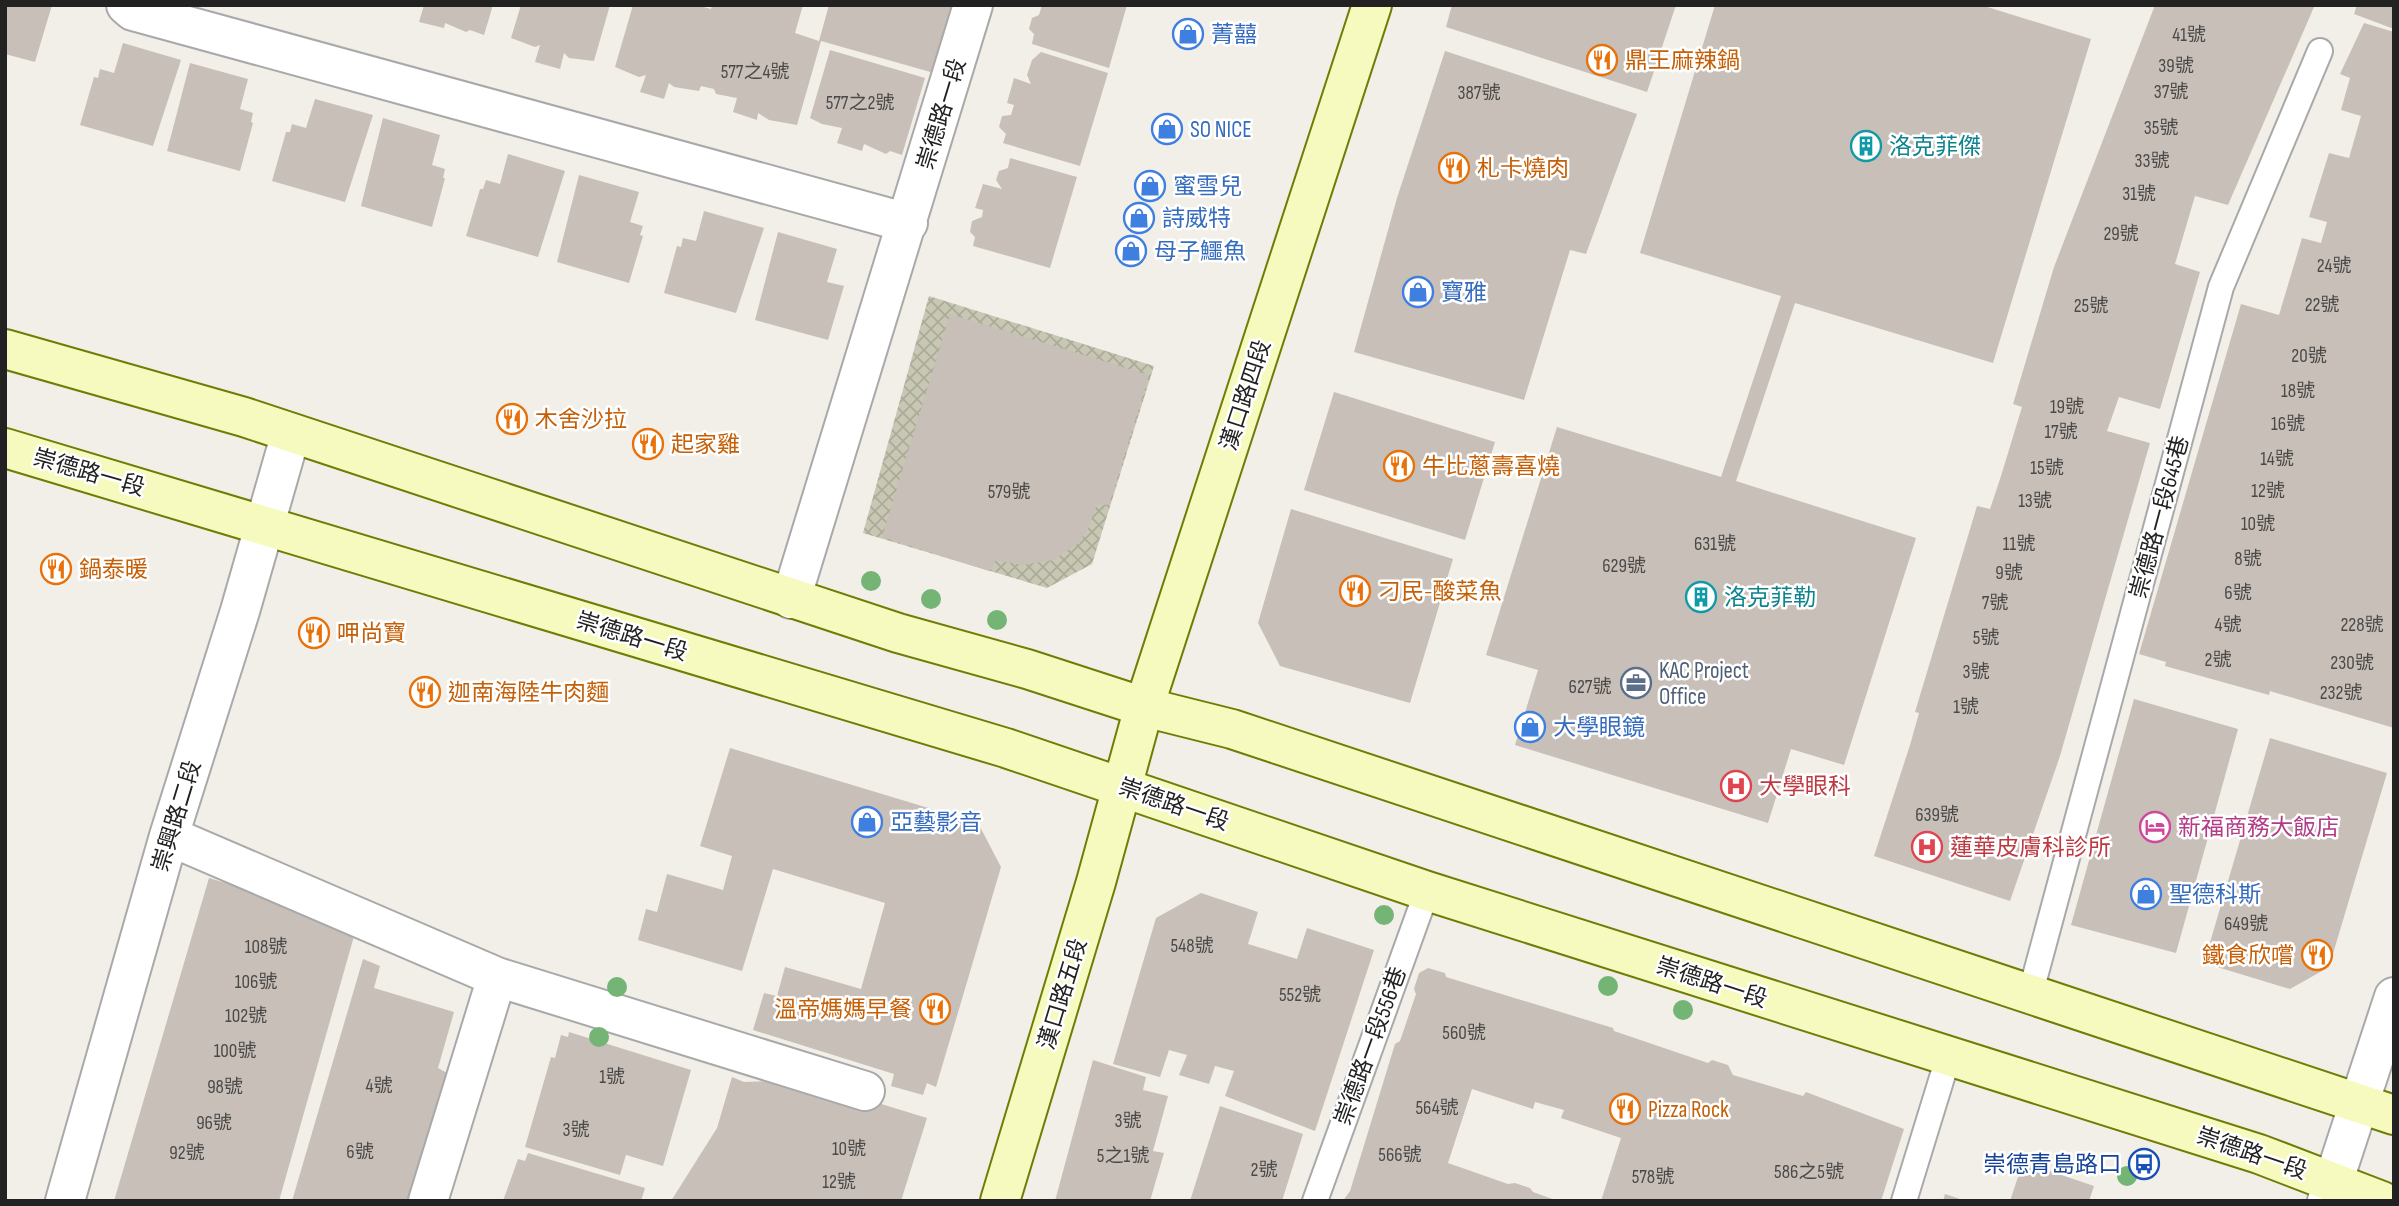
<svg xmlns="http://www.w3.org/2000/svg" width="2399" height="1206" font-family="'Sofia Sans Condensed','Noto Sans TC',sans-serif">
	<defs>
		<pattern id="construction-cross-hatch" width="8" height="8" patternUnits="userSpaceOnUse" patternTransform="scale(1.75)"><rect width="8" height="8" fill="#c7c7b4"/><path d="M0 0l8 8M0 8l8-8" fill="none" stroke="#abab9a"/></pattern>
	</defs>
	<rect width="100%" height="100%" fill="#f2efe9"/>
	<path fill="url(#construction-cross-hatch)" d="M929 296 1154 366 1092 564 1047 588 863 533Z"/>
	<path fill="#c7bfb8" d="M5 5H52L35 62 5 54Z
		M424 5H493L484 35 470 30 466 32 445 23 444 28 419 22Z
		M521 5H610L594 61 569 58 564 53 560 69 535 62 540 45 535 47 511 38Z
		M633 5H696L711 9 712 5H803L795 33 819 41 829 5H953L934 73 821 41 797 125 769 120 758 113 757 120 733 112 737 98 716 94 714 89 701 86 699 91 674 87 669 83 664 99 640 92 646 75 639 77 615 67Z
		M1042 5H1127L1109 68 1032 44 1034 34 1029 29 1032 18 1039 15Z
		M1452 5H1676L1647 92 1446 27Z
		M1715 5H1981L2091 39 1993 363 1795 303 1736 481 1916 538 1844 765 1791 749 1768 823 1515 745 1538 670 1486 655 1557 427 1721 477 1781 296 1640 253Z
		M2155 5 2314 7 2228 205 2195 196 2175 264 2200 272 2160 409 2119 397 2107 431 2150 443 2060 756 2010 901 1874 856 1910 745 1919 713 1915 712 1977 506 1990 509 2001 476 2022 407 2013 404 2054 267Z
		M2357 5H2394V29L2354 14Z
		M2364 23 2394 32V728L2273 692 2270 691 2269 695 2165 666 2166 662 2139 654 2241 304 2279 315 2302 238 2321 243 2327 222 2309 217 2329 153 2349 158 2361 116 2341 110 2350 78 2340 74Z
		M123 43 181 60 153 146 80 125 94 77 98 78 100 69 114 73Z
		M830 50 925 78 902 155 890 151 886 154 864 144 862 151 837 143 842 128 822 124 810 118Z
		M1445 51 1637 114 1586 254 1570 250 1524 400 1354 352 1397 198Z
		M1041 52 1108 73 1080 166 1003 143 1006 134 999 127 1002 116 1011 115 1014 105 1007 103 1014 78 1031 84 1027 75 1032 60Z
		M190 63 248 79 240 109 253 113 251 122 253 123 240 171 167 151Z
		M315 99 373 115 345 202 272 181 286 132H290L292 124 306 128Z
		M383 118 440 135 432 165 445 169 443 178H445L432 227 361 206Z
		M508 154 565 171 538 257 466 236 480 189H483L486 180 500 184Z
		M1010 158 1077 177 1050 268 973 246 975 237 970 232 972 221 982 217 983 210 975 208 983 184 1002 189 996 180 999 171 1008 168Z
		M579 175 639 192 630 222 643 226 640 235 643 236 629 283 557 262Z
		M704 211 764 228 736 313 664 293 677 246 681 247 683 238 696 241Z
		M778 232 837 249 827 282 844 286 828 340 755 320Z
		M950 314 1149 375 1109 505 1097 504 1087 532 1077 544 1054 560 1022 565 996 560 989 571 882 537Z
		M1334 392 1495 442 1465 540 1304 490Z
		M1291 509 1453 559 1410 703 1280 666 1258 623Z
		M2134 699 2238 729 2176 953 2071 925Z
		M2270 738 2387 773 2329 967 2290 989 2204 963Z
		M730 748 978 823 1001 867 936 1087 927 1083 923 1095 891 1086 894 1074 753 1030 764 993 777 996 785 967 861 989 885 903 773 869 742 971 638 940 646 909 657 912 667 874 723 890 732 856 700 846Z
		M209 878 358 922 279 1201H114Z
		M1201 893 1258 912 1248 944 1297 959 1307 928 1374 950 1315 1131 1225 1096 1234 1071 1215 1066 1209 1084 1179 1075 1187 1055 1169 1050 1160 1077 1113 1064 1156 918Z
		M363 959 380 966 374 988 454 1012 438 1068 447 1073 410 1201H292Z
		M1428 968 1445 973 1446 977 1613 1028 1614 1031 1708 1063 1712 1060 1728 1065 1733 1075 1803 1096 1806 1092 1904 1129 1881 1201H1601L1621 1138 1561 1118 1564 1110 1535 1102 1533 1109 1472 1089 1448 1163 1508 1184 1515 1183 1530 1188 1533 1192 1558 1201H1343L1350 1191 1395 1044 1400 1041 1416 994 1414 989 1419 973Z
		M569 1032 691 1070 663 1166 626 1155 620 1175 525 1147 551 1057 555 1058 561 1035 568 1037Z
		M1093 1060 1146 1077 1143 1090 1168 1096 1153 1151 1164 1153 1150 1201H1055Z
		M732 1077 744 1082 803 1080 927 1118 901 1201H671L717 1128Z
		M1220 1106 1303 1134 1282 1201H1190Z
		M528 1153 645 1188 641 1201H503L518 1159 525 1161Z
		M2023 1162 2094 1186 2089 1201H2010Z
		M1945 1194 1963 1200 1962 1201H1943Z"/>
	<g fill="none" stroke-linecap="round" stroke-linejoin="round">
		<g stroke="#a9a9a9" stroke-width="28">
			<path id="lane" d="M2030 995 2221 287 2320 51
				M1315 1201 1427 891
				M1904 1201 1948 1058"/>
		</g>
		<g stroke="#a9a9a9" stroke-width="42">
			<path id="street" d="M126 5 133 11 908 223
				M791 599 973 5
				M169 836 497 977 865 1091
				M65 1201 169 836 240 611 291 433
				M428 1201 497 977
				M2327 1201 2394 997"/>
		</g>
		<g stroke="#707d05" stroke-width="42">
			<path id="secondary" d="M5 349 244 417 898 633 1027 669 1144 707 1232 729 2394 1115
				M5 448 1006 748 1427 891 2259 1154 2382 1201
				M1000 1201 1096 882 1144 707 1372 5"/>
		</g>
		<use href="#lane" stroke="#fff" stroke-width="24"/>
		<use href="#street" stroke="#fff" stroke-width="38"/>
		<use href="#secondary" stroke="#f7fabf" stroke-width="38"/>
	</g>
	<g fill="#74b475">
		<circle cx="871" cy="581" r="10"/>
		<circle cx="931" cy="599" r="10"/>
		<circle cx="997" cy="620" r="10"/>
		<circle cx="1384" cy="915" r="10"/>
		<circle cx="1608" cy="986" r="10"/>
		<circle cx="617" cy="987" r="10"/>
		<circle cx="1683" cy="1010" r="10"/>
		<circle cx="599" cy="1037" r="10"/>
		<circle cx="2127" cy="1176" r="10"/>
	</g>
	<defs>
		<g id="shop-ring" transform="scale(1.575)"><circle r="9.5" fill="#fff" stroke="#3f7fe0" stroke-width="1.5"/><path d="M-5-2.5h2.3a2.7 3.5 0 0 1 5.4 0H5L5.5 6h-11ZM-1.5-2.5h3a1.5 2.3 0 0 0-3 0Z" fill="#3f7fe0"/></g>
		<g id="restaurant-ring" transform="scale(1.575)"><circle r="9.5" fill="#fff" stroke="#e8710a" stroke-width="1.5"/><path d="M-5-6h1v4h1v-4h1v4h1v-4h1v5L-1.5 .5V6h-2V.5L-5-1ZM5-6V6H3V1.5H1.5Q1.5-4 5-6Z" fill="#e8710a"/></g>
		<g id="building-ring" transform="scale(1.575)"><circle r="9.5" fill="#fff" stroke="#0f9aa8" stroke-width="1.5"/><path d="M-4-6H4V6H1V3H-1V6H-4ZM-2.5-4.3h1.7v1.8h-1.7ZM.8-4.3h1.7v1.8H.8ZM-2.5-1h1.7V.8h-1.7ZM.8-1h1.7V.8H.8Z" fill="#0f9aa8"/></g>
		<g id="office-ring" transform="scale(1.575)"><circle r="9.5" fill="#fff" stroke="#5c6f8a" stroke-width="1.5"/><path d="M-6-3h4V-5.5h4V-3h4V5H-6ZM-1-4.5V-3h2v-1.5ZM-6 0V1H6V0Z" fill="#5c6f8a"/></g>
		<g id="hospital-ring" transform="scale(1.575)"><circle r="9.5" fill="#fff" stroke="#e0444e" stroke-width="1.5"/><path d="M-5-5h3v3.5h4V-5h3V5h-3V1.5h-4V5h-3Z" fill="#e0444e"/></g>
		<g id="hotel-ring" transform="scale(1.575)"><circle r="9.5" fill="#fff" stroke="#d1479c" stroke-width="1.5"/><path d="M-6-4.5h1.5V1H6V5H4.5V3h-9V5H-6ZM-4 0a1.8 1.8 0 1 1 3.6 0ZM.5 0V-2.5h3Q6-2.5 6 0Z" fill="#d1479c"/></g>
		<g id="bus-ring" transform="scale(1.575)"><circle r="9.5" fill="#fff" stroke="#1a4fb4" stroke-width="1.5"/><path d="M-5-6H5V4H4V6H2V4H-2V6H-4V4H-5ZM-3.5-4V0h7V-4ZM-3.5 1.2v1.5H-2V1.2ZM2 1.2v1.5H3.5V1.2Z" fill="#1a4fb4"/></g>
	</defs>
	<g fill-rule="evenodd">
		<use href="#shop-ring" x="1188" y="34"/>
		<use href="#restaurant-ring" x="1602" y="60"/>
		<use href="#shop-ring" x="1167" y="129"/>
		<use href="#building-ring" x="1866" y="146"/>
		<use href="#restaurant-ring" x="1454" y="168"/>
		<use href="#shop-ring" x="1150" y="186"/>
		<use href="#shop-ring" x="1139" y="218"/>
		<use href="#shop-ring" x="1131" y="251"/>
		<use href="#shop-ring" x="1418" y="292"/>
		<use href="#restaurant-ring" x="512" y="419"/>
		<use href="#restaurant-ring" x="648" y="444"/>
		<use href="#restaurant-ring" x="1399" y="466"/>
		<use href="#restaurant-ring" x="56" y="569"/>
		<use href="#restaurant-ring" x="1355" y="591"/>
		<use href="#building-ring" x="1701" y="597"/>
		<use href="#restaurant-ring" x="314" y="633"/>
		<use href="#office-ring" x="1636" y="683"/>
		<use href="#restaurant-ring" x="425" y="692"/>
		<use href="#shop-ring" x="1530" y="727"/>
		<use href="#hospital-ring" x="1736" y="786"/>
		<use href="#shop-ring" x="867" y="822"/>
		<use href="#hotel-ring" x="2155" y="827"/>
		<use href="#hospital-ring" x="1927" y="847"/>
		<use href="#shop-ring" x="2146" y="894"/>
		<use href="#restaurant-ring" x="2317" y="955"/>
		<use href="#restaurant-ring" x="935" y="1009"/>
		<use href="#restaurant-ring" x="1625" y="1109"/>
		<use href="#bus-ring" x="2144" y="1164"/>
	</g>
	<g text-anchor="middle" stroke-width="5" stroke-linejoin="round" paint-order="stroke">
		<g font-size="19" fill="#4b4948">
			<text x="2189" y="41">41號</text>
			<text x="2176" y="72">39號</text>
			<text x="755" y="78">577之4號</text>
			<text x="2171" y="98">37號</text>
			<text x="1479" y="99">387號</text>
			<text x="860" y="109">577之2號</text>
			<text x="2161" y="134">35號</text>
			<text x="2152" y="167">33號</text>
			<text x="2139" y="200">31號</text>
			<text x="2121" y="240">29號</text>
			<text x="2334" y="272">24號</text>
			<text x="2322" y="311">22號</text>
			<text x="2091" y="312">25號</text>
			<text x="2309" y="362">20號</text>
			<text x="2298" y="397">18號</text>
			<text x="2067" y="413">19號</text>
			<text x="2288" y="430">16號</text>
			<text x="2061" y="438">17號</text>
			<text x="2277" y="465">14號</text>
			<text x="2047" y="474">15號</text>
			<text x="2268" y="497">12號</text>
			<text x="1009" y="498">579號</text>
			<text x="2035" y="507">13號</text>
			<text x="2258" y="530">10號</text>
			<text x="1715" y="550">631號</text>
			<text x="2019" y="550">11號</text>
			<text x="2248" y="565">8號</text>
			<text x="1624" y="572">629號</text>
			<text x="2009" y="579">9號</text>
			<text x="2238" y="599">6號</text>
			<text x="1995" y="609">7號</text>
			<text x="2228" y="631">4號</text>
			<text x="2362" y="631">228號</text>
			<text x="1986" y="644">5號</text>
			<text x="2218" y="666">2號</text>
			<text x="2352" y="669">230號</text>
			<text x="1976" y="678">3號</text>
			<text x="1590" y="693">627號</text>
			<text x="2341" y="699">232號</text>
			<text x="1966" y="713">1號</text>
			<text x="1937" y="821">639號</text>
			<text x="2246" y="930">649號</text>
			<text x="1192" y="952">548號</text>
			<text x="266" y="953">108號</text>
			<text x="256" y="988">106號</text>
			<text x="1300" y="1001">552號</text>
			<text x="246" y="1022">102號</text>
			<text x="1464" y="1039">560號</text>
			<text x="235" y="1057">100號</text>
			<text x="612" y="1083">1號</text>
			<text x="379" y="1092">4號</text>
			<text x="225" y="1093">98號</text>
			<text x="1437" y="1114">564號</text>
			<text x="1128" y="1127">3號</text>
			<text x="214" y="1129">96號</text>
			<text x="576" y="1136">3號</text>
			<text x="849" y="1155">10號</text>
			<text x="360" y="1158">6號</text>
			<text x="187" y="1159">92號</text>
			<text x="1400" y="1161">566號</text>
			<text x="1123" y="1162">5之1號</text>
			<text x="1264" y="1176">2號</text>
			<text x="1809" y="1178">586之5號</text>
			<text x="1653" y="1183">578號</text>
			<text x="839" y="1188">12號</text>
		</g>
		<g font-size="23" fill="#366cbe" stroke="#fff" text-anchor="start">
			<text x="1211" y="42">菁囍</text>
			<text x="1190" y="137">SO NICE</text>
			<text x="1173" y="194">蜜雪兒</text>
			<text x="1162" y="226">詩威特</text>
			<text x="1154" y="259">母子鱷魚</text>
			<text x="1441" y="300">寶雅</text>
			<text x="1553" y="735">大學眼鏡</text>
			<text x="890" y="830">亞藝影音</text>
			<text x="2169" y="902">聖德科斯</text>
		</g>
		<g font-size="23" fill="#c56008" stroke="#fff" text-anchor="start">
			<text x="1625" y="68">鼎王麻辣鍋</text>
			<text x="1477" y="176">札卡燒肉</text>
			<text x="535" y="427">木舍沙拉</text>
			<text x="671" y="452">起家雞</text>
			<text x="1422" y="474">牛比蔥壽喜燒</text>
			<text x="79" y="577">鍋泰暖</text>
			<text x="1378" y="599">刁民-酸菜魚</text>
			<text x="337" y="641">呷尚寶</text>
			<text x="448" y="700">迦南海陸牛肉麵</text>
			<text x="2294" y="963" text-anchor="end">鐵食欣嚐</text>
			<text x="912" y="1017" text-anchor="end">溫帝媽媽早餐</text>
			<text x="1648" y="1117">Pizza Rock</text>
		</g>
		<g font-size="23" fill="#222" stroke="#fff">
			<text transform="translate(941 114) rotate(-73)" y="8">崇德路一段</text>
			<text transform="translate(1245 395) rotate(-72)" y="8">漢口路四段</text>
			<text transform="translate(89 472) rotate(16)" y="8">崇德路一段</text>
			<text transform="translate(2159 517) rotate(-75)" y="8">崇德路一段645巷</text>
			<text transform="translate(632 636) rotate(17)" y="8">崇德路一段</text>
			<text transform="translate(1174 804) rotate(19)" y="8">崇德路一段</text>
			<text transform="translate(176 816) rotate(-73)" y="8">崇興路二段</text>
			<text transform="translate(1712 982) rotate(18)" y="8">崇德路一段</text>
			<text transform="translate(1062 994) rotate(-73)" y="8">漢口路五段</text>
			<text transform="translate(1370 1046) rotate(-70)" y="8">崇德路一段556巷</text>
			<text transform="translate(2252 1153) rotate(19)" y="8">崇德路一段</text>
		</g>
		<g font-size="23" fill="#0d838f" stroke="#fff" text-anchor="start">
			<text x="1889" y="154">洛克菲傑</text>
			<text x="1724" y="605">洛克菲勒</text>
		</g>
		<g font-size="23" fill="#4e5e75" stroke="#fff" text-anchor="start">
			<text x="1659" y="678">KAC Project<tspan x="1659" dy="26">Office</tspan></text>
		</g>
		<g font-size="23" fill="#be3a42" stroke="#fff" text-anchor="start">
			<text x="1759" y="794">大學眼科</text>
			<text x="1950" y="855">蓮華皮膚科診所</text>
		</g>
		<g font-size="23" fill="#b23c85" stroke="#fff" text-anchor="start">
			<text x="2178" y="835">新福商務大飯店</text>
		</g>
		<g font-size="23" fill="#164399" stroke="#fff" text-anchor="end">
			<text x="2121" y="1172">崇德青島路口</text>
		</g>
	</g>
	<rect width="2399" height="1206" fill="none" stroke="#222222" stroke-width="14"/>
</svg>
